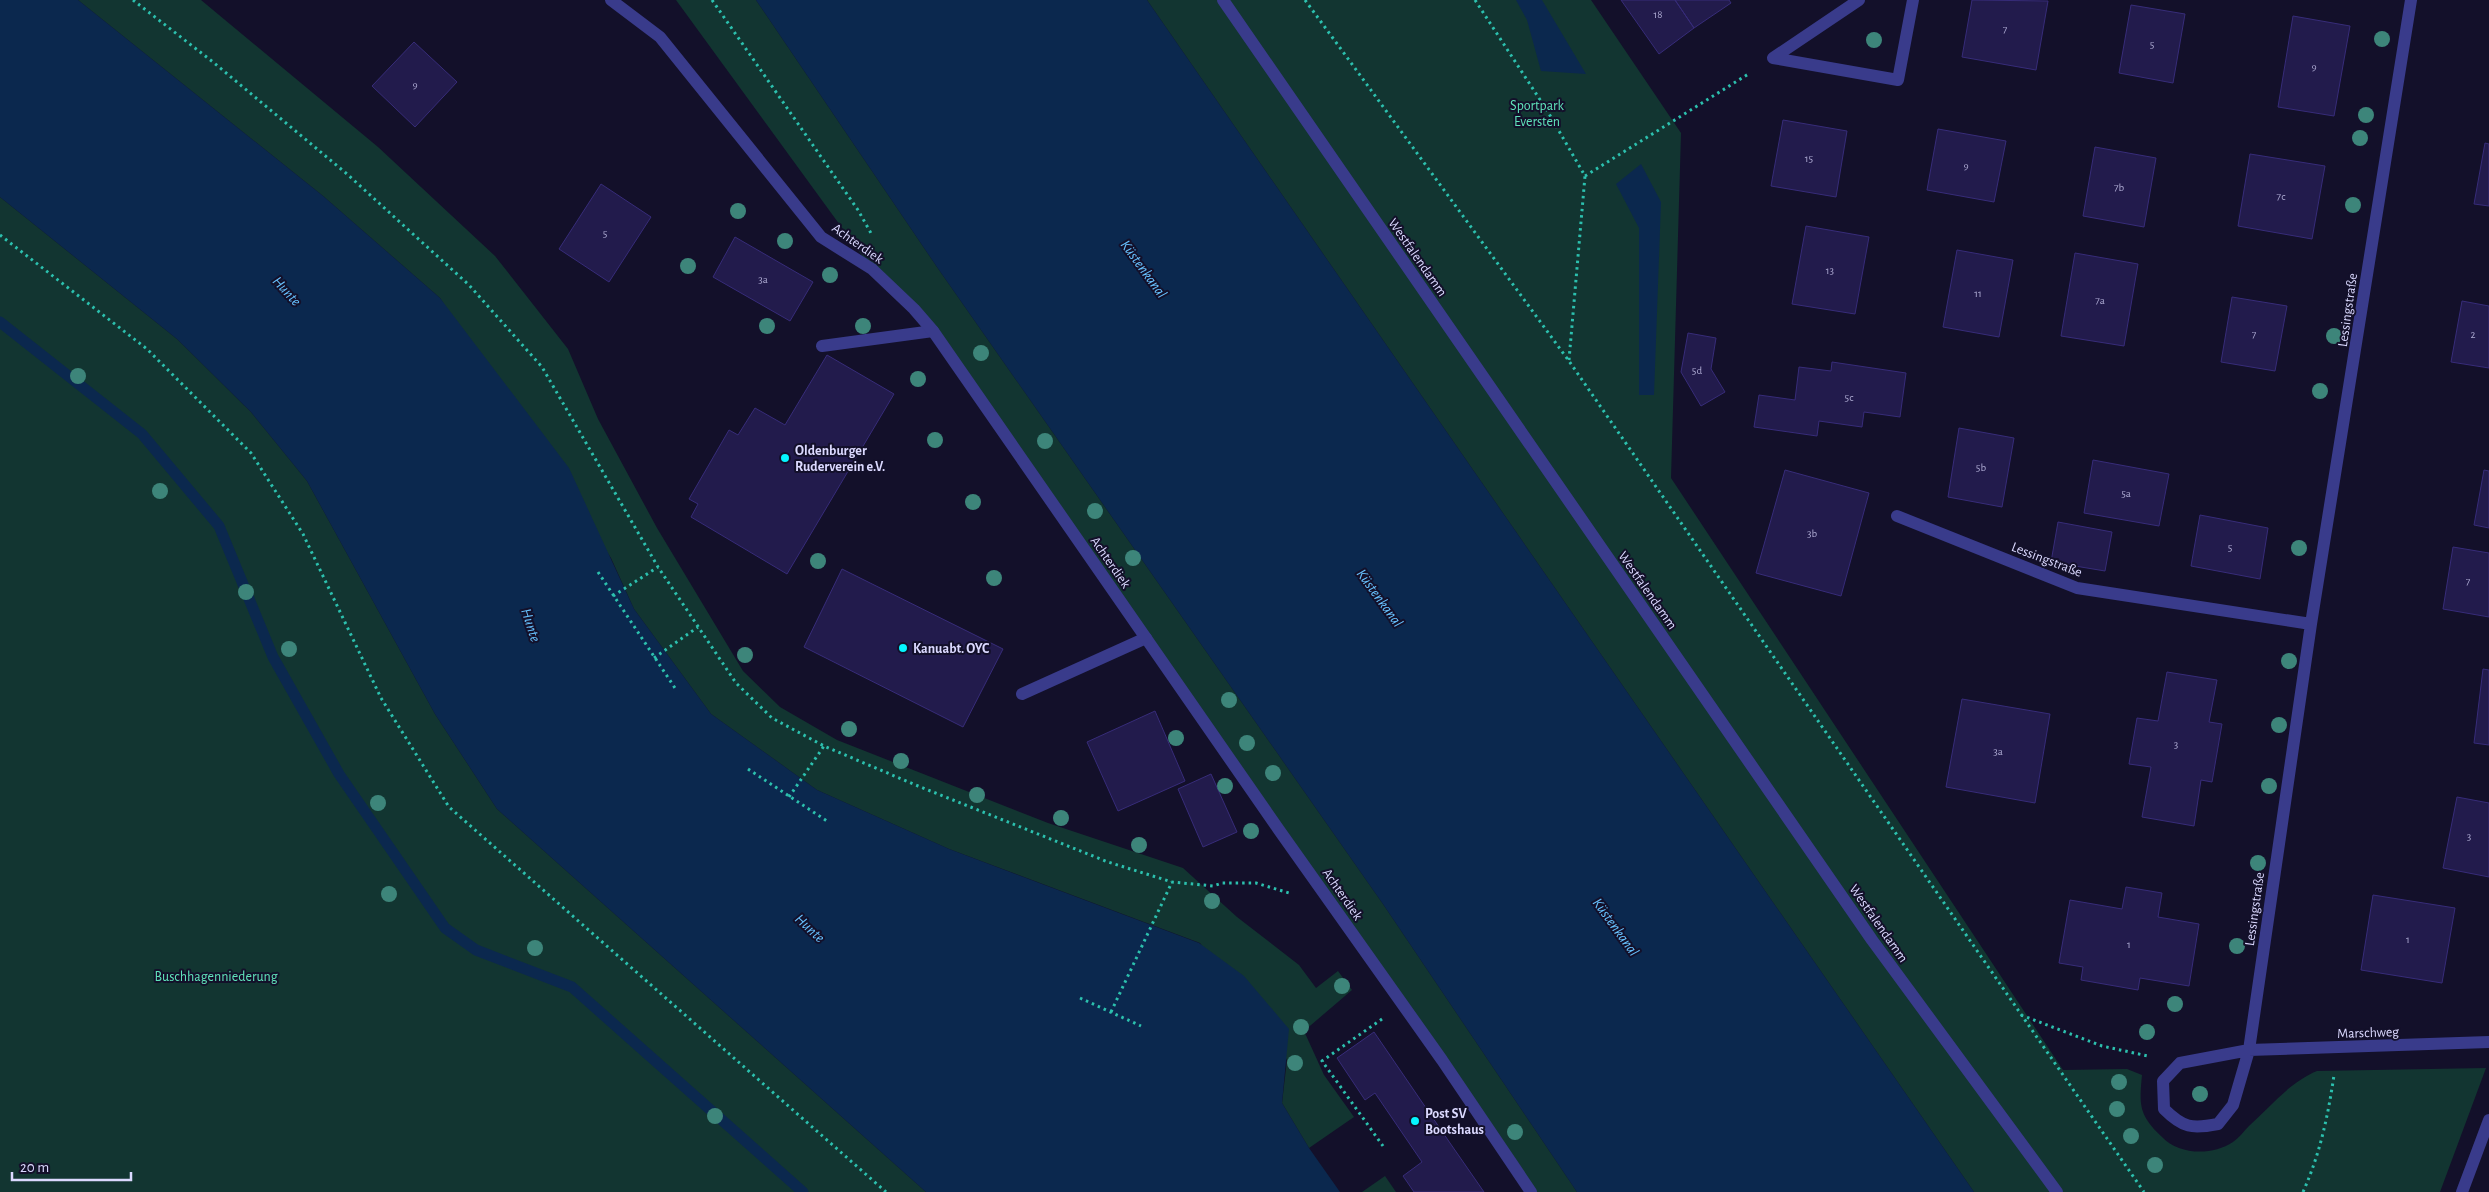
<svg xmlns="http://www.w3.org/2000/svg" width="2489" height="1192" font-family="'Alegreya Sans',sans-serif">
	<rect width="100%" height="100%" fill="#13102a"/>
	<path fill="#123531" d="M78 0H201L378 147 495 256 568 349 598 419 657 528 743 671 780 707 837 740 1048 823 1183 868 1237 917 1299 965 1316 988 1338 971 1352 990 1304 1031 1324 1075 1354 1117 1309 1148 1282 1103 1287 1060 1200 943 949 849 817 790 711 714 634 609 611 558 440 298 323 196Z
		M676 0H756L937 267 1383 904 1577 1192H1531L933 331 872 269Z
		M1147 0H1591L1681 133 1671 478 2063 1070 2127 1069 2142 1075C2139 1106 2139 1115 2162 1137 2179 1155 2212 1156 2233 1142 2239 1138 2244 1131 2249 1126 2270 1107 2290 1082 2317 1071L2486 1068 2440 1192H1974Z
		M0 197 177 339 251 412 307 481 435 714 497 809 926 1192H0Z
		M1385 1176 1396 1192H1362Z"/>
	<path fill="#0b284e" d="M0 0H78L323 196 440 298 569 468 634 609 711 714 817 790 949 849 1199 943 1244 976 1289 1029 1282 1103 1309 1148 1340 1192H926L497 809 435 714 307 481 251 412 177 339 0 197Z
		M756 0H1147L1974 1192H1577L1383 904 937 267Z
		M1516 0H1542L1586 74 1541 71 1527 20Z
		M1641 164 1661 202 1654 395H1639V228L1616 184Z"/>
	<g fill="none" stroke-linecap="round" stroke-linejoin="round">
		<path stroke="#0b284e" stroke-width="11" d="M0 322 142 434 219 526 273 657 339 774 445 928 476 950 572 987 803 1192"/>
	</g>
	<path fill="#221b4c" stroke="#372c79" d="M1621 0H1675L1694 28 1659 54Z
		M1675 0H1729L1731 3 1694 28Z
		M1972 0 2048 1 2036 70 1962 57Z
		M2131 5 2185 14 2173 83 2119 73Z
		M2293 16 2350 26 2334 116 2278 107Z
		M414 42 457 82 415 127 372 86Z
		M1783 120 1847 131 1836 197 1771 186Z
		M1938 129 2006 141 1994 202 1927 190Z
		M2485 143 2489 144V206L2474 204Z
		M2095 147 2156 158 2144 227 2083 216Z
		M2250 154 2325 166 2312 239 2238 226Z
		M601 184 651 217 609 282 559 249Z
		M1806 226 1869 237 1855 314 1792 304Z
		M735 237 813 282 790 321 713 277Z
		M1957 250 2013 260 1999 337 1943 327Z
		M2075 253 2138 264 2124 346 2061 336Z
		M2232 297 2287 306 2275 371 2221 362Z
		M2462 301 2489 306V368L2451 362Z
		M1688 333 1716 338 1711 369 1725 392 1701 406 1681 372Z
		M827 355 894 394 787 574 691 517 698 504 689 499 729 430 738 435 755 408 785 425Z
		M1832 362 1906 373 1900 417 1864 412 1862 427 1819 421 1817 436 1754 427 1759 395 1795 400 1799 367 1831 371Z
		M1959 428 2014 438 2002 507 1948 497Z
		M2093 460 2169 474 2159 526 2084 513Z
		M1785 470 1869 493 1841 596 1756 573Z
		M2484 470 2489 471V528L2474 525Z
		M2200 515 2268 528 2260 579 2191 566Z
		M2058 522 2112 532 2105 571 2051 562Z
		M2453 547 2489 553V617L2443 609Z
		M842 569 1003 649 963 727 804 647Z
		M2483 669 2489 670V745L2474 743Z
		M2167 672 2217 680 2209 722 2222 724 2212 782 2201 780 2194 826 2142 817 2151 767 2129 764 2137 718 2158 721Z
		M1962 699 2050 714 2035 803 1946 787Z
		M1155 711 1185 781 1118 811 1087 742Z
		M1211 774 1237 832 1203 847 1178 789Z
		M2457 797 2489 803V877L2443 868Z
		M2126 887 2162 893 2158 917 2199 924 2189 986 2140 978 2138 990 2081 980 2083 967 2059 963 2070 900 2122 909Z
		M2373 895 2455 908 2442 983 2361 970Z
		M1374 1032 1450 1143 1484 1192H1414L1403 1176 1422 1162 1375 1093 1365 1100 1337 1058Z"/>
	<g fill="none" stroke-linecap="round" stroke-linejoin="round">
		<path stroke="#2cc0ae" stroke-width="3" stroke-dasharray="2.5 4" stroke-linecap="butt" d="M133 0 213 62 347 174 469 285 542 367 658 567 736 683 772 718 824 746 918 786 1108 862 1172 882 1213 886 1222 883H1256L1289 893
			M712 0 858 210 872 235
			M1305 0 1569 361 2144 1192
			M1475 0 1548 112 1585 176 1569 360
			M1585 176 1750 73
			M0 235 147 349 251 453 303 534 381 698 449 807 886 1192
			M598 572 677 691
			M613 596 658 567
			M654 658 698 627
			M748 769 827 821
			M789 797 824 746
			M1080 998 1141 1026
			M1111 1012 1172 882
			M2021 1015 2102 1046 2148 1056
			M1382 1019 1322 1061 1383 1146
			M2303 1192C2320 1154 2328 1116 2334 1075"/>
		<path stroke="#393b8b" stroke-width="12" d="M822 346 933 331
			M1022 694 1146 638"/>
		<path stroke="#393b8b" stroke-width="12" d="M611 0 660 37 821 237 872 269 914 309 933 331 1279 830 1442 1060 1531 1192
			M1859 0 1773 58 1898 80 1913 0
			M2411 0 2311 624 2249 1050 2233 1105 2218 1124C2192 1129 2183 1128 2164 1109L2163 1081 2180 1063 2249 1050 2489 1042
			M1897 516 2077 588 2311 624
			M2462 1192 2489 1120"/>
		<path stroke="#393b8b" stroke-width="12" d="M1223 0 1872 940 2057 1192"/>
	</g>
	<g fill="#3d857a">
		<circle cx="2382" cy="39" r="8"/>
		<circle cx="1874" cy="40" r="8"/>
		<circle cx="2366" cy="115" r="8"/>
		<circle cx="2360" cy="138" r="8"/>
		<circle cx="2353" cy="205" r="8"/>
		<circle cx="738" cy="211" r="8"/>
		<circle cx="785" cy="241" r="8"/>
		<circle cx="688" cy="266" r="8"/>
		<circle cx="830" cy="275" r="8"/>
		<circle cx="767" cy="326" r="8"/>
		<circle cx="863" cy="326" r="8"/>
		<circle cx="2334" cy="336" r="8"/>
		<circle cx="981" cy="353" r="8"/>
		<circle cx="78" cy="376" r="8"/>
		<circle cx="918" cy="379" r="8"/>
		<circle cx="2320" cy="391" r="8"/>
		<circle cx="935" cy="440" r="8"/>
		<circle cx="1045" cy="441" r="8"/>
		<circle cx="160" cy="491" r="8"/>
		<circle cx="973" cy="502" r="8"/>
		<circle cx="1095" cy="511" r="8"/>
		<circle cx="2299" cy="548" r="8"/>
		<circle cx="1133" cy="558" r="8"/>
		<circle cx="818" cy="561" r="8"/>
		<circle cx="994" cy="578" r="8"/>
		<circle cx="246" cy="592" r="8"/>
		<circle cx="289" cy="649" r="8"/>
		<circle cx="745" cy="655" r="8"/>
		<circle cx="2289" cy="661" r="8"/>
		<circle cx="1229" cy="700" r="8"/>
		<circle cx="2279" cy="725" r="8"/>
		<circle cx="849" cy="729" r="8"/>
		<circle cx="1176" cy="738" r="8"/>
		<circle cx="1247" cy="743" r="8"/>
		<circle cx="901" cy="761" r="8"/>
		<circle cx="1273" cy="773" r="8"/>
		<circle cx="1225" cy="786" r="8"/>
		<circle cx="2269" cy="786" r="8"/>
		<circle cx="977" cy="795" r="8"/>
		<circle cx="378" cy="803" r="8"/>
		<circle cx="1061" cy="818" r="8"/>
		<circle cx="1251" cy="831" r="8"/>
		<circle cx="1139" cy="845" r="8"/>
		<circle cx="2258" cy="863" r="8"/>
		<circle cx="389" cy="894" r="8"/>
		<circle cx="1212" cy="901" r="8"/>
		<circle cx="2237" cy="946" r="8"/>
		<circle cx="535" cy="948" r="8"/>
		<circle cx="1342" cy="986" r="8"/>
		<circle cx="2175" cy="1004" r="8"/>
		<circle cx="1301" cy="1027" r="8"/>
		<circle cx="2147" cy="1032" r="8"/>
		<circle cx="1295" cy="1063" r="8"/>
		<circle cx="2119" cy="1082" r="8"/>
		<circle cx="2200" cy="1094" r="8"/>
		<circle cx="2117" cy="1109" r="8"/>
		<circle cx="715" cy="1116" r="8"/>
		<circle cx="1515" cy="1132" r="8"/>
		<circle cx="2131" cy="1136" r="8"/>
		<circle cx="2155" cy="1165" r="8"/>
	</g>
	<g fill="#05f5ff" stroke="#13102a" stroke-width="2">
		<circle cx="785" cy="458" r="5"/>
		<circle cx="903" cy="648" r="5"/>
		<circle cx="1415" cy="1121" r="5"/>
	</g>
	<g text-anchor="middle" stroke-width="4" stroke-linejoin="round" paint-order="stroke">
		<g font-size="11" fill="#adaad2">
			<text x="1658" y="18">18</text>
			<text x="2005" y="33">7</text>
			<text x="2152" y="48">5</text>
			<text x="2314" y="70">9</text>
			<text x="415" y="88">9</text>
			<text x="1809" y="162">15</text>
			<text x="1966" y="169">9</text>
			<text x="2119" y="191">7b</text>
			<text x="2281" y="200">7c</text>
			<text x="605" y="237">5</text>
			<text x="1830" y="274">13</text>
			<text x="763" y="283">3a</text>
			<text x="1978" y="297">11</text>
			<text x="2100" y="304">7a</text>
			<text x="2254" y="338">7</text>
			<text x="2473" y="338">2</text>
			<text x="1697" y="374">5d</text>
			<text x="1849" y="401">5c</text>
			<text x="1981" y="471">5b</text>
			<text x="2126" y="497">5a</text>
			<text x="1812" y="537">3b</text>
			<text x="2230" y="551">5</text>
			<text x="2468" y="585">7</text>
			<text x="2176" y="748">3</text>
			<text x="1998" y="755">3a</text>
			<text x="2469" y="840">3</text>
			<text x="2408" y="943">1</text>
			<text x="2129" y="948">1</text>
		</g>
		<g font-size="14" fill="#60e4bb" stroke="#13102a">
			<text x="1537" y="110">Sportpark<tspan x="1537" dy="16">Eversten</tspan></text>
			<text x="216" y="981">Buschhagenniederung</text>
		</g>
		<g font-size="14" fill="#dbd9ff" stroke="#13102a">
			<text transform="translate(858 243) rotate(35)" y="5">Achterdiek</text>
			<text transform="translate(1418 257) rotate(55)" y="5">Westfalendamm</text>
			<text transform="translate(2347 310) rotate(-82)" y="5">Lessingstraße</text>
			<text transform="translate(2047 559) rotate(21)" y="5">Lessingstraße</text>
			<text transform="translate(1111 562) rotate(55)" y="5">Achterdiek</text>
			<text transform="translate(1648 590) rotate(55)" y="5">Westfalendamm</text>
			<text transform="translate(1343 894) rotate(55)" y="5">Achterdiek</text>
			<text transform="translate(2254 909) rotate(-82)" y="5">Lessingstraße</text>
			<text transform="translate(1879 923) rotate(55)" y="5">Westfalendamm</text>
			<text transform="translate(2368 1032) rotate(-2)" y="5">Marschweg</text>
		</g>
		<g font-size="14" font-weight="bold" fill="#dbd9ff" stroke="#13102a" text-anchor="start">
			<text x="795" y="455">Oldenburger<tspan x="795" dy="16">Ruderverein e.V.</tspan></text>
			<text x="913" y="653">Kanuabt. OYC</text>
			<text x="1425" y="1118">Post SV<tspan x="1425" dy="16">Bootshaus</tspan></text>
		</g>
		<g font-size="15" font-style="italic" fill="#67c2ff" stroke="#13102a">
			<text transform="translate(1144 269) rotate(54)" y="5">Küstenkanal</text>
			<text transform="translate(287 291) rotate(48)" y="5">Hunte</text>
			<text transform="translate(1380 598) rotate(54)" y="5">Küstenkanal</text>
			<text transform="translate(531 625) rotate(72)" y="5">Hunte</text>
			<text transform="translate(1616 927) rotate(54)" y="5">Küstenkanal</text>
			<text transform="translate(810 928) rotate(43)" y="5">Hunte</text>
		</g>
	</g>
	<path d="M12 1172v8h119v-8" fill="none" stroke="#dbd9ff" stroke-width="2.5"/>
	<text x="20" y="1172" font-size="15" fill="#dbd9ff" stroke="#13102a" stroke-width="4" paint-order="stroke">20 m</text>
</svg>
